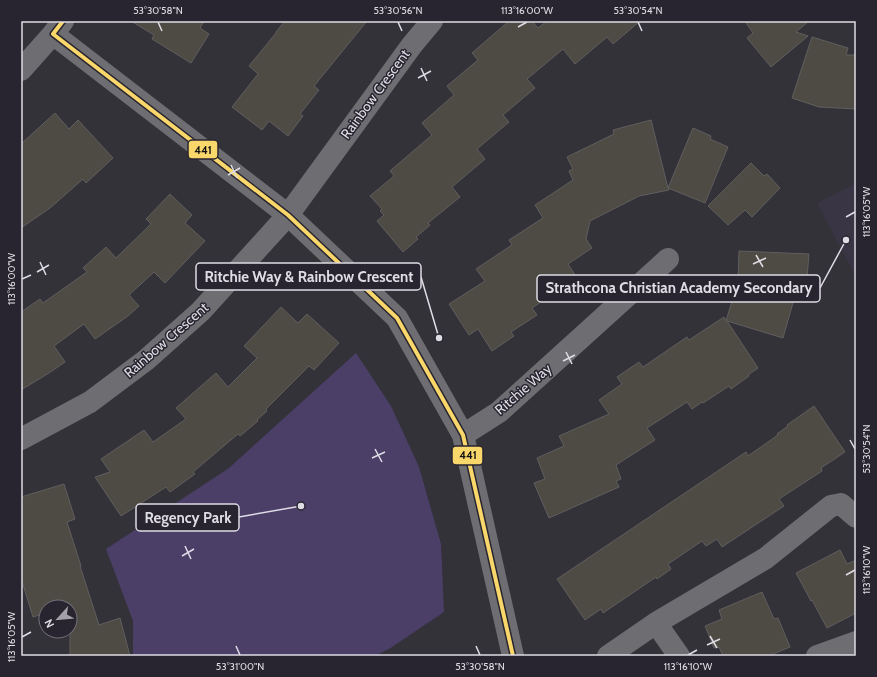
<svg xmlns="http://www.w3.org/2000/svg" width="877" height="677" font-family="Cabin,sans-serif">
	<rect width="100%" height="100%" fill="#333238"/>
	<path fill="#393545" d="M856 183V277L817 203Z"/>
	<path fill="#4b3f68" d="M356 353 391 406 419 467 441 544 444 612 389 649 375 656H133V621L106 549 229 468Z"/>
	<path fill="#4e4b45" stroke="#605e5e" d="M131 21H204L200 28 209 34 191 63 152 39 154 35Z
		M285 21H367L314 86 319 90 300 114 303 116 288 136 269 121 262 130 232 107 258 74 249 66 276 33V32Z
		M509 21H532L538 28 547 21H640L613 44 607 37 575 64 563 49 527 79 535 88 503 115 509 122 477 149 485 159 452 187 460 197 428 223 430 225 416 237 418 239 403 252 377 221 384 215 380 211 382 209 370 196 394 176 390 171 432 135 422 123 454 95 447 86 478 60 472 53Z
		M745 21H809L796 32 808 36 771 67 747 38 753 33Z
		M812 37 848 48 846 55H856V109L819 107 792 98Z
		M55 113 69 129 78 120 113 158 86 183 83 179 50 208 21 228V144Z
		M651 120 668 188 693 128 711 136 710 139 728 147 705 203 668 188 669 190 639 196 590 221 586 239 592 248 568 264 577 278 532 308 537 315 511 332 514 336 492 351 478 329 469 335 449 304 485 281 476 269 512 245 509 240 543 218 535 205 573 180 569 171 573 169 567 157 614 134 613 130Z
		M751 163 764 176 767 174 780 188 752 217 745 210 728 225 708 206Z
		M170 194 192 215 185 223 205 241 165 283 154 272 129 295 139 306 128 316 95 339 84 324 54 346 65 362 49 373 21 390V312L40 299 43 303 87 272 83 268 106 247 116 258 151 224 146 219Z
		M739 251 809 254 807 278H800L783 338 727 321 758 368 748 375 749 376 731 389 729 386 703 403 702 402 692 409 687 402 647 428 655 440 616 465 621 479 616 481 619 487 549 518 534 483 545 479 537 458 564 446 559 436 609 414 599 400 622 384 617 377 639 362 643 367 687 337 689 340 724 317 726 321 738 281Z
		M281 307 298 323 307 314 339 343 314 370 309 366 266 409 267 411 257 420 258 421 240 436 238 434 193 472 195 474 170 492 166 487 121 516 95 477 110 472 101 459 144 430 153 442 186 419 176 408 216 373 228 387 257 358 244 346Z
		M814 406 845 452 821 468 822 471 779 499 784 506 722 547 717 539 706 546 702 541 668 564 671 569 657 579 656 577 603 613 601 609 585 620 557 579 746 452 748 456 778 435 777 434 788 426 787 425Z
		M64 484 75 519 67 522 81 566H80L99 625 120 618 130 656H70V605L64 607H46V613L33 617 21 578V497Z
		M840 550 847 564 856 560V613L827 628 812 600 811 601 796 573Z
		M762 592 774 619 778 618 790 647 768 656H723L719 647 714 648 705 626 722 619 719 610Z"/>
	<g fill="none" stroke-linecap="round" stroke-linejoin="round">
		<path stroke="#6e6e72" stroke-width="22" d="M463 435 499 412 668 259
			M21 439 90 402 146 360 201 311 288 215 412 45 432 21
			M656 623 679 656
			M608 656 656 623 766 558 831 506 841 504 856 517
			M817 656 856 642"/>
		<path stroke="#6e6e72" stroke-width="22" d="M53 34 288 215 397 318 463 435 513 656
			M21 70 53 34 63 21"/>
		<g stroke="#282530" stroke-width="7">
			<path id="bus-1" d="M63 21 53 34 288 215 397 318 463 435 513 656"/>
		</g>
		<use href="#bus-1" stroke="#f9d76a" stroke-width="4"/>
	</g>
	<path fill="none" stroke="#dedce4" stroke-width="1.5" d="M158 22 162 31M398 22 402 31M638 22 642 31M518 27 527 22M421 68 427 81M418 78 431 71M231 165 237 178M228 175 240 168M846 217 855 212M756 255 763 267M40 262 46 275M753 264 766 258M37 272 49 265M22 279 31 275M566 352 572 364M563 361 575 355M850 440 855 449M375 449 382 462M372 458 385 452M185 546 191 559M182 556 194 549M846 575 855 570M710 636 717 648M22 637 31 632M707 645 720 639M236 646 240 655M476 646 480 655M688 655 697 650"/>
	<g text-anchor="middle" stroke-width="3" stroke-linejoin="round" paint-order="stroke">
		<g font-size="14" fill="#dedce4" stroke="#282530">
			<text transform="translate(375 94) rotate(-54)" y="5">Rainbow Crescent</text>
			<text transform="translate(166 340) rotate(-41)" y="5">Rainbow Crescent</text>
			<text transform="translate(523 389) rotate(-41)" y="5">Ritchie Way</text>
		</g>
	</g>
	<path fill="none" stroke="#dedce4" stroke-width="1.5" d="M439 338L421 277M846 240L820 288M301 506L239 517"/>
	<g fill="#dedce4" stroke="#282530" stroke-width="1.5">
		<circle cx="439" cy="338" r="4"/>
		<circle cx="846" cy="240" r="4"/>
		<circle cx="301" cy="506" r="4"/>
	</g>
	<g fill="#282530" stroke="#dedce4" stroke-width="1.5">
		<rect x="196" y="263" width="225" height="27" rx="4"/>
		<rect x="537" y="275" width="283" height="27" rx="4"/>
		<rect x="136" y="504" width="103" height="27" rx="4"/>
	</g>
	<g font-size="15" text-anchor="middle" font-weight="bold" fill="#dedce4">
		<text x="309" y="282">Ritchie Way &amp; Rainbow Crescent</text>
		<text x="679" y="293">Strathcona Christian Academy Secondary</text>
		<text x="188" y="523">Regency Park</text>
	</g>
	<g stroke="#282530" stroke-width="1.5">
		<rect x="188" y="140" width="30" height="19" rx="4" fill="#f9d76a"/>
		<rect x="452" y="446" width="31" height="19" rx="4" fill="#f9d76a"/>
	</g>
	<g font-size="11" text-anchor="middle" font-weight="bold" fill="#111">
		<text x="203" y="154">441</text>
		<text x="468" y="459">441</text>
	</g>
	<rect width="877" height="677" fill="none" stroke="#282530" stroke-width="44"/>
	<g transform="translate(58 619) rotate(243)"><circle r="19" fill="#282530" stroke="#716e78"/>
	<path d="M0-3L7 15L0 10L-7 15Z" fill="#a2a0a8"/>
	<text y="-6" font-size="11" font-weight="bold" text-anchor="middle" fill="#dedce4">N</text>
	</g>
	<rect x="22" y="22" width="833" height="633" fill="none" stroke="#dedce4" stroke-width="1.5"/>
	<g font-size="10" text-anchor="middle" fill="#dedce4">
		<text x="158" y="14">53°30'58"N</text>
		<text x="398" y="14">53°30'56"N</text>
		<text x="527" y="14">113°16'00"W</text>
		<text x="638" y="14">53°30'54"N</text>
		<text transform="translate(866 212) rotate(-90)" y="4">113°16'05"W</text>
		<text transform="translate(11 279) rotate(-90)" y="4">113°16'00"W</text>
		<text transform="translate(866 449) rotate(-90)" y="4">53°30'54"N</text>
		<text transform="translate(866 570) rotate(-90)" y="4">113°16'10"W</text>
		<text transform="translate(11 637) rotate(-90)" y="4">113°16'05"W</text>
		<text x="240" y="670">53°31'00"N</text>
		<text x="480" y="670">53°30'58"N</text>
		<text x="688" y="670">113°16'10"W</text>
	</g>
</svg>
